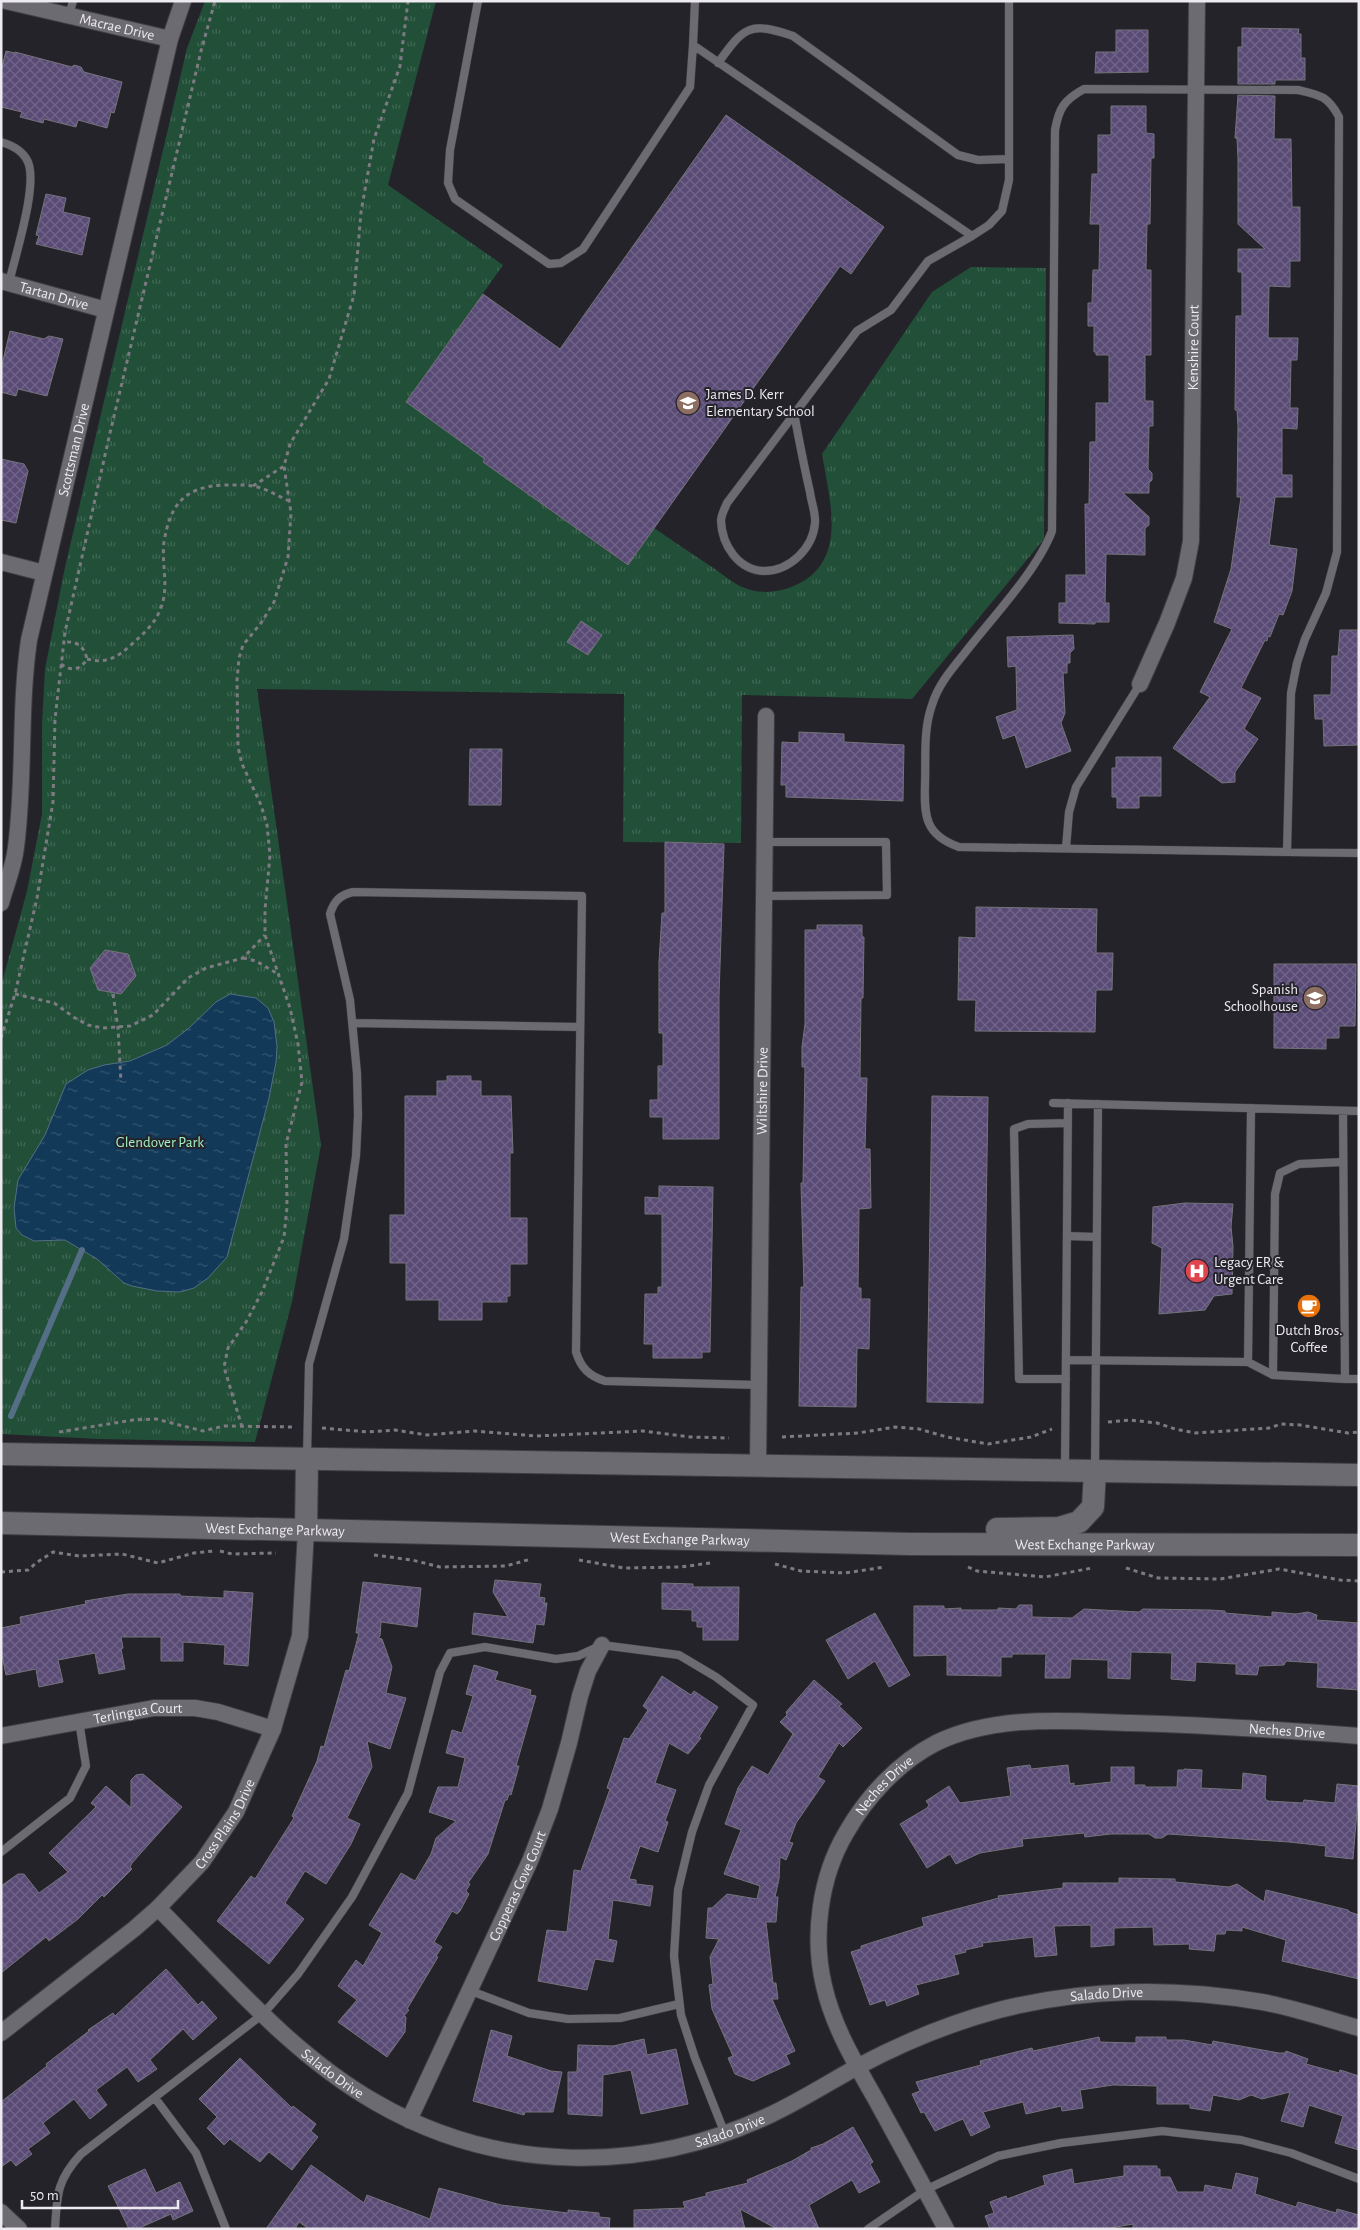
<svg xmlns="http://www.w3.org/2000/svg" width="1360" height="2230" font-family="'Alegreya Sans',sans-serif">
	<defs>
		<pattern id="grass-tufts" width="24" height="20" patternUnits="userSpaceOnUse" patternTransform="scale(1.25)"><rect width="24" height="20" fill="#214f38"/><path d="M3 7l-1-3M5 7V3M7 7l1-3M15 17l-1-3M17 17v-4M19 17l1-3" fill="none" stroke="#426855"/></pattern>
		<pattern id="water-ripples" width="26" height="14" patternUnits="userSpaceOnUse" patternTransform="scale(1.25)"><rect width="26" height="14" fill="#123958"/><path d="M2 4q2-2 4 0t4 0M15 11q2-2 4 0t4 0" fill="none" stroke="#355670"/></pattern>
		<pattern id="building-cross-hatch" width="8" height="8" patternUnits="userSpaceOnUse" patternTransform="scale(1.25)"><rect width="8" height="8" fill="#594b75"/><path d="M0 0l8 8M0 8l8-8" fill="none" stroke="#716589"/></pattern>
	</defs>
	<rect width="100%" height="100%" fill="#25232a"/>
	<path fill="url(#grass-tufts)" d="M205 1H436L388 185 503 265 406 402 460 441 506 430 483 462 627 565 654 528C673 541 692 554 712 567 721 573 730 581 740 586 755 594 774 593 789 588 850 566 830 503 822 454L932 292 971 267 1046 268 1044 539 912 699 742 695 741 843 623 842 624 694 257 689 321 1145 292 1302 255 1442 99 1439 1 1434V986L27 891 42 814V723L45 669 65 567 187 48Z"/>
	<path fill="url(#water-ripples)" stroke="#546e86" d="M230 994 256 998 268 1008 274 1022 277 1047 276 1062 269 1098 227 1257 208 1278 194 1288 180 1292 157 1291 132 1286 124 1283 97 1259 65 1240 34 1241 22 1235 16 1228 14 1208 18 1180 45 1135 66 1084 88 1070 104 1065 130 1061 167 1045 189 1028 216 1002Z"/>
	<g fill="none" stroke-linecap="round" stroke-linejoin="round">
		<path stroke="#546e86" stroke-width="6" d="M11 1416 82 1250"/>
	</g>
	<path fill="url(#building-cross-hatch)" stroke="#75737b" d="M1242 28 1299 29 1298 34H1301V58H1305V80H1275V84H1238V47H1242Z
		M1116 30H1148V72L1095 73 1096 52H1116Z
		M6 51 15 53V52L72 67 74 65 81 67 84 72 122 82 114 113 111 112 107 128 78 120 76 127 44 119 43 123 20 117 22 112 1 107V71Z
		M1238 95 1275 96 1274 139H1291L1292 207H1300V261H1290V287L1269 286 1268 338H1298L1297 360H1291L1290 408H1298L1297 429 1282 428V475H1292V497H1275L1269 545 1297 549 1292 591 1283 615 1279 614 1270 637 1268 636 1267 641 1265 640 1241 688 1261 698 1244 729 1258 739 1235 772V782L1222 783 1173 748 1210 697 1200 692 1232 629 1214 622 1231 569 1241 497H1237L1238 426 1237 410H1235L1236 316H1242V272H1238V249H1265L1238 224V159L1237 138H1235Z
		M1111 106H1146V133L1154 134V158H1151L1150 224H1147L1146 270H1151V355H1145V401H1153V426H1149L1148 469 1152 473V480L1149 483V493H1123L1149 517V525L1145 528V555L1106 554 1105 603H1109V622H1095V624L1059 623V603H1066V575H1086L1085 504H1089L1090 442H1096V403H1109V355H1096V352H1094V326H1088V303H1092L1093 270H1099L1100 224H1090L1092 174H1098V135H1111Z
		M726 115 884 227 851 274 840 266 628 565 483 462 485 459 406 402 483 294 560 349Z
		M46 194 66 198 63 212 90 218 82 255 36 244 39 236 36 235Z
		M10 331 44 339 49 336 63 339 47 396 18 389 16 396 1 392V369Z
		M1 459 24 464 28 471 16 523 1 520Z
		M581 621 602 635 588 655 567 642Z
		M1340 630H1359V745L1324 746 1323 719H1315L1314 695H1331L1332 656H1338Z
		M1073 635 1074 649 1070 653V663H1067V673H1063L1065 713 1061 723 1071 751 1026 768 1015 735 1003 739 996 717 1017 710 1016 666 1008 667 1007 637Z
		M799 732 844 734V742L904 745 903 801 786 797V785H781L782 742 799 743Z
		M470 749H502L501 805H469Z
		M1116 757H1161V796H1139V808H1117V797H1112V768H1116Z
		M665 842 724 844 719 996V1139H663V1117H650V1100H658V1066H663V1033H659V962L662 913H665Z
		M976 907 1097 909 1096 953H1113L1112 990H1096L1095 1032 975 1031 976 1000H958L959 937 976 938Z
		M817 925H862V937H864L863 998H861L860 1078H867L865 1149H870L871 1208 859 1209 858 1288H861V1299H870L869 1349 857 1348 856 1407 799 1406 801 1287H804L801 1183H803L804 1124 805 1067H802V1047L805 1024V930H817Z
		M105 950 128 954 136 976 121 994 98 990 90 968Z
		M1274 964H1356L1355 1026H1339V1038H1326V1049L1274 1048Z
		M447 1076H471V1081H481V1096H511L513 1153H510V1218H527V1264H510V1296H507V1302H482V1320H439V1300H406V1263H390V1215H405V1096H437V1081H447Z
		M932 1096 988 1097 983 1403 927 1402Z
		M659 1186 713 1187 710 1352H702V1358H653V1344H644L645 1294H658V1287H662V1214H645V1197L659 1198Z
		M1185 1203 1233 1204 1231 1227 1233 1246 1232 1294 1214 1296 1205 1310 1159 1314 1162 1248 1152 1243 1153 1207Z
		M495 1580 541 1584 539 1597 545 1598 544 1603H547L544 1625 536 1624 533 1643 472 1634 474 1613 508 1617 493 1592Z
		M363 1582 421 1588 417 1627 381 1622 380 1636 378 1638 382 1639 392 1667 386 1693 406 1698 390 1749 367 1741 372 1767 347 1818 360 1824 351 1844 326 1884 305 1871 285 1903 304 1919 269 1964 217 1921 251 1876 255 1879 294 1818 292 1816 317 1761 321 1746 324 1747 346 1670 349 1671 359 1633H356Z
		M662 1583 693 1584V1587H739L738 1640H703V1627H697V1621H692V1610L662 1609Z
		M224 1591 253 1593 248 1666 224 1664 225 1645 183 1642V1661H161V1637H121L123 1648 121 1649 125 1669 99 1674 95 1653 58 1660 63 1682 39 1687 36 1669 6 1675 1 1650V1628L21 1624 20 1617 86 1604 85 1601 128 1594H180V1596L224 1598Z
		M1019 1605H1032V1617L1072 1618 1084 1609 1139 1612 1143 1609 1210 1610 1225 1611V1613L1272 1617V1612L1296 1614 1308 1612 1317 1615 1316 1620 1359 1623V1690L1317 1687 1318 1663 1286 1661 1284 1665 1259 1666 1257 1675 1236 1674V1664L1196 1662 1195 1681 1171 1679 1172 1653 1131 1652 1130 1679 1108 1678V1660L1071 1659 1070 1678H1045L1046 1654H1012V1657H1001V1676L947 1675V1655L914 1656V1606H944V1609L961 1608V1610H998V1608L1016 1609Z
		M875 1613 910 1675 889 1687 875 1661 848 1679 826 1640Z
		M474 1665 498 1672 495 1680 531 1690 530 1695 536 1696 516 1766H519L511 1795 509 1794 507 1800H505L488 1854 468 1883 470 1884 466 1891 469 1894 460 1911 457 1914 452 1911 434 1942 442 1947 436 1956 438 1957 407 2009 409 2010 404 2016 406 2017 405 2032 387 2057 338 2022 357 2000 338 1986 356 1960 363 1966 382 1933 369 1925 401 1873 415 1881 431 1854 436 1838 456 1821 429 1812 438 1787H458L465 1758 446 1753 452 1730 462 1733 473 1696 466 1694Z
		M662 1676 691 1695 694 1691 718 1707 699 1737 701 1738 688 1754 669 1743 655 1783 676 1790 665 1821 668 1822 658 1852 640 1846 629 1879 636 1880V1884L653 1886 650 1906 613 1900 608 1939 617 1941 613 1962 595 1959 587 1990 538 1981 547 1930 567 1932 574 1870 581 1871 610 1789 607 1788 624 1738 629 1739 648 1710 643 1706Z
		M814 1680 842 1704 839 1706 862 1728 843 1747 839 1743 818 1777 825 1781 796 1823 789 1842 793 1843 786 1860 780 1857 779 1879 775 1897H778L776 1922H766L773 1983H776L778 1999H772L795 2051 786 2055 790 2064 753 2081 735 2074 728 2058 733 2056 712 2009 709 1985 713 1984 710 1957 719 1939 706 1938 708 1908H712L727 1894 757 1899 760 1886 724 1874 741 1830 725 1824 738 1788 752 1766 768 1775 793 1734 780 1722 787 1715 786 1712Z
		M1030 1765 1031 1769 1068 1765 1070 1784 1074 1783V1786L1111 1782V1767H1134V1785H1145V1787H1177L1178 1770H1184V1769L1202 1770 1201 1788 1242 1790 1243 1773 1266 1776 1265 1799 1268 1801 1303 1803 1304 1800 1335 1803 1337 1784 1359 1786 1353 1859 1325 1856 1326 1846 1289 1842 1168 1834 1162 1838H1155L1149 1834H1111L1085 1837 1084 1833 1022 1839 1023 1846 980 1853 956 1864 950 1854 927 1868 900 1824 927 1808 929 1805 926 1801 949 1786 960 1803 1011 1796 1007 1768Z
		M143 1774 182 1807 132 1863 130 1867 132 1869 104 1897 102 1895 78 1919 49 1941 46 1937 1 1973V1886L18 1874H24L39 1893 68 1872 49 1853 96 1807 91 1803 106 1786 131 1808V1780L136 1775Z
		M1119 1878 1175 1879V1882L1229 1887 1237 1884 1264 1902 1266 1890 1348 1910 1350 1912 1359 1915V1979L1282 1961 1286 1940 1242 1927V1931L1226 1930 1225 1934H1216L1214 1951 1189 1949 1190 1944 1154 1945 1153 1927 1114 1928V1945L1091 1947V1925L1054 1926 1057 1955 1035 1957 1033 1937 982 1943 983 1946 965 1950 966 1952 954 1955 959 1974 916 1985 919 1994 887 2006 885 2000 870 2005 851 1952 861 1949V1946L924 1926 922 1918 999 1898 998 1896 1063 1888V1883H1119Z
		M166 1969 198 2005 202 2001 217 2018 193 2040 183 2029 150 2060 157 2069 138 2082 127 2067 96 2090 107 2105 90 2119 74 2099 43 2123 50 2133 28 2149 32 2154 16 2166 11 2160 1 2167V2102L47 2066 46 2064 89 2031 88 2030 113 2013 115 2016Z
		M491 2030 512 2036 507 2056 551 2071 562 2072 553 2112H525L524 2115 473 2101Z
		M1099 2037 1100 2042 1136 2043V2037H1166V2040H1184L1212 2045 1213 2041 1279 2053H1285L1286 2051 1308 2059 1306 2064 1339 2073 1340 2070 1359 2076V2150L1335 2143 1343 2116 1309 2105 1303 2127 1281 2121 1290 2092 1262 2099 1251 2095 1239 2100 1213 2095 1210 2111 1190 2108V2104H1157V2086L1113 2085 1080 2090 1083 2108 1062 2111 1061 2106 1026 2114 1023 2102 983 2112 990 2127 971 2136 963 2119 935 2131 924 2112 921 2113 912 2094 920 2091 916 2082 981 2065 980 2061 1032 2048 1033 2051Z
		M644 2039 647 2055 676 2049 688 2104 641 2114 631 2070 603 2075 602 2116 568 2114V2072H577L578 2045 613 2046Z
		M240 2058 292 2108 293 2106 316 2124 311 2131 318 2137 292 2170 269 2152 260 2162 230 2139 224 2145 207 2128 217 2117 199 2099Z
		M853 2127 873 2162 870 2164 880 2182 859 2193 852 2180 809 2205 819 2229H777L740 2209 745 2229H634V2210L685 2208 683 2202 706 2196V2193L748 2183 747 2180 792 2161 811 2150V2148L823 2144Z
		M311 2165 364 2203 367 2195 430 2219 439 2188 501 2205 568 2213V2210L599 2213V2217L610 2218 609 2229H309L299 2222 295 2229H266Z
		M1124 2166H1157V2169H1160V2177H1170L1177 2192H1204L1205 2185 1232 2190 1236 2173 1258 2178 1255 2194 1296 2207 1298 2202 1336 2213 1337 2209 1359 2215V2229H1133V2224L1105 2229H990L985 2216 994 2213 990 2202 1006 2196 1007 2199 1045 2185 1043 2176 1072 2169 1074 2184 1124 2176Z
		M145 2169 156 2193 180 2182 193 2211 173 2220 171 2214 137 2229H129L108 2186Z"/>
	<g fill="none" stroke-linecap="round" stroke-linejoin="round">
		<g stroke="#3f3e43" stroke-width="9">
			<path id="service" d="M478 1 450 150 448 183 455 199 549 264 561 263 583 249 690 87 693 45
				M695 1 693 45 972 236 989 225 1002 211 1009 180V1
				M69 15 73 1
				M718 63C744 27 749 21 793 36L958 155 978 160 1009 159
				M1 142C12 145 23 151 28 162 38 186 15 256 9 283
				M794 413C799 440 804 466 810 492 811 501 816 514 815 523 813 548 790 571 764 571 738 570 722 545 721 521 721 515 725 508 727 503L857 331 891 310 928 261 972 236
				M1066 848 1069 812 1076 787 1140 684
				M1287 852 1291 693 1297 663 1305 639 1326 593 1337 552 1339 117C1328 96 1320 95 1298 90L1084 89C1064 100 1059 108 1055 130L1052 531C1037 571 991 619 964 654 951 670 938 685 932 705 923 730 926 758 925 784 924 816 925 835 959 847 1092 849 1225 851 1359 853
				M764 896 887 895 886 842H765
				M353 1023 580 1027
				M1053 1103 1359 1111
				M1343 1111 1345 1379H1359
				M1067 1236 1097 1237
				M1066 1360 1248 1362 1251 1108
				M1248 1362 1273 1375 1345 1379
				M1273 1375 1275 1194 1280 1173 1299 1164 1343 1162
				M1066 1379H1019L1014 1129 1028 1124 1068 1123
				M307 1458 309 1364 344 1239 356 1156 358 1115 357 1073 350 1000 330 914C334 901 340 895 353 892L582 896 576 1352C581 1368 589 1376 605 1381L759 1385
				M1065 1468 1068 1103
				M1095 1469 1098 1104
				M1 1852 70 1798 86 1766 79 1721
				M471 1991 529 2013 568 2019 620 2018 679 2004
				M155 2098 196 2153 226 2229
				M55 2229C57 2194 57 2180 81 2154L263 2014 298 1974 352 1897 408 1793 440 1672 450 1653 485 1647 556 1659 578 1656 602 1645 679 1655 716 1677 753 1705 709 1785 692 1832 678 1890 674 1956 681 2015 695 2058 725 2134
				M868 2229 925 2190 998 2156 1061 2143 1162 2131 1241 2140 1291 2153 1359 2179"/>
		</g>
		<g stroke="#3f3e43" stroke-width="18">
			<g id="minor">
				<path id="s1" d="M6 1 170 39"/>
				<path id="s2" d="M1 281 106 310"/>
				<path d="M1 562 44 573"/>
				<path id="s3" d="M1140 684 1167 623 1184 578 1191 541 1197 1"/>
				<path id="s4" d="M1 903C6 885 14 866 16 847 25 778 19 709 29 640L170 39 183 1"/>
				<path id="s5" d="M758 1466 766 716"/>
				<path id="s6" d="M1 1736 154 1708H195L218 1712 273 1729"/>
				<path id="s7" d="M158 1908C226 1976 291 2054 375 2102 497 2173 643 2175 770 2115 800 2101 828 2083 857 2067 902 2043 950 2023 999 2010 1084 1988 1176 1987 1262 2002 1295 2008 1327 2019 1359 2028"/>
				<path id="s8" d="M1 2033 134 1929 158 1908 202 1862 236 1812 273 1729 300 1636 306 1531"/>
				<path id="s9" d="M409 2120 530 1861 550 1809 569 1743 580 1696 588 1671 602 1645"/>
				<path d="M1 2212 19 2229"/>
				<path id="s10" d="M946 2229C923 2185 899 2142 875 2098 855 2063 833 2026 824 1986 812 1936 820 1877 846 1833 867 1796 899 1762 936 1743 996 1714 1067 1721 1131 1723 1207 1725 1283 1730 1359 1736"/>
			</g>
		</g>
		<g stroke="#3f3e43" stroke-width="24">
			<g id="secondary">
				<path d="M1 1454 1359 1475"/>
				<path id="s11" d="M1 1523 910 1544 1359 1545"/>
				<path d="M997 1529 1059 1528 1079 1522 1093 1507 1095 1471"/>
				<path d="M306 1531 307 1459"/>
			</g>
		</g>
		<path stroke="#7d7b81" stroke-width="3" stroke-dasharray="4 4" stroke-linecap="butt" d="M253 486 284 466
			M87 659C106 664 118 657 131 645 143 634 154 625 160 610 170 588 161 565 164 542 170 505 184 487 223 485 236 485 249 484 261 488 270 491 280 497 289 501
			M61 664C72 672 80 670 87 659 84 646 77 641 64 642
			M243 958 256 961 278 974
			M15 994 54 1003 75 1018 88 1025 103 1028 130 1026 153 1015 188 978 206 968 243 958 265 935
			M113 994 118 1028 121 1082
			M1 1038 15 994 37 898 53 802 55 719 65 632 110 433 201 51 215 1
			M1108 1422 1130 1420 1157 1423 1175 1429 1196 1433 1269 1428 1281 1424 1300 1425 1348 1433 1359 1432
			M242 1427 224 1367 228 1348 246 1322 262 1292 284 1237 287 1207 286 1144 302 1082 298 1044 290 1008 265 935V910L270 855 267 825 261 805 242 764 238 747 237 680 239 658 243 645 261 623 274 602 288 557 291 513 284 466 290 444 329 379 354 295 361 212 374 139 400 66 408 1
			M322 1428 368 1432 395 1430 427 1435 474 1431 536 1436 643 1431 691 1437 729 1438
			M59 1432 133 1420 156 1419 203 1431 224 1426 293 1427
			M782 1437 858 1433 895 1427 919 1429 947 1437 988 1444 1031 1437 1052 1429
			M220 1551 232 1554 276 1553
			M374 1555 412 1560 440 1567 506 1566 531 1559
			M579 1560 624 1568 681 1567 710 1563
			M775 1564 801 1571 845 1573 885 1567
			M968 1567 977 1571 1045 1577 1092 1568
			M1126 1568 1158 1578 1220 1579 1279 1569 1340 1580 1359 1581
			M1 1572 28 1570 36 1563 53 1552 79 1556 122 1554 158 1563 194 1553 214 1551"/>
		<use href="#service" stroke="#6d6b72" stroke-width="8"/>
		<use href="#minor" stroke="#6d6b72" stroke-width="16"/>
		<use href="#secondary" stroke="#6d6b72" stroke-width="22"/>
	</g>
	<defs>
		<g id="school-disc" transform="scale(1.25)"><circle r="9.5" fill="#8d6e63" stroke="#25232a"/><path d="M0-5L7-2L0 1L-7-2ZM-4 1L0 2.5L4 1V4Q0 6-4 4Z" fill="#fff"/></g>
		<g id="hospital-disc" transform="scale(1.25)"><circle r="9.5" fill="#e0444e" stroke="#25232a"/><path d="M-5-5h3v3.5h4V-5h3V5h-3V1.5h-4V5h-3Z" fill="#fff"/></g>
		<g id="cafe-disc" transform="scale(1.25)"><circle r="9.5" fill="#e8710a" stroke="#25232a"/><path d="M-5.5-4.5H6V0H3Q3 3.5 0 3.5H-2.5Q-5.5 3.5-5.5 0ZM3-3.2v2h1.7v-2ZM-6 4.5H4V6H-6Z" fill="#fff"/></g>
	</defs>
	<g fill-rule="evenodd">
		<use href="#school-disc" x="688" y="403"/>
		<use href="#school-disc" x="1315" y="998"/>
		<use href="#hospital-disc" x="1197" y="1271"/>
		<use href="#cafe-disc" x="1309" y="1306"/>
	</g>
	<g text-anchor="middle" stroke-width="4" stroke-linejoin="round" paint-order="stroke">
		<g font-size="15" fill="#edebf0" stroke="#25232a">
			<text dy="5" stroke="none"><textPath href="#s1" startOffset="114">Macrae Drive</textPath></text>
			<text dy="5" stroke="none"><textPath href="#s2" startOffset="55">Tartan Drive</textPath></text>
			<text dy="5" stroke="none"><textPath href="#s3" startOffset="346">Kenshire Court</textPath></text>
			<text dy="5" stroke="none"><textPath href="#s4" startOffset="461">Scottsman Drive</textPath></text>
			<text dy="5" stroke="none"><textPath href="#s5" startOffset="375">Wiltshire Drive</textPath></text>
			<text dy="5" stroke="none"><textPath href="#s11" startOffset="274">West Exchange Parkway</textPath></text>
			<text dy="5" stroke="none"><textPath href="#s11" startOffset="679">West Exchange Parkway</textPath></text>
			<text dy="5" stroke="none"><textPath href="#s11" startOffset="1084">West Exchange Parkway</textPath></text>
			<text dy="5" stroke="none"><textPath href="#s6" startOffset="139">Terlingua Court</textPath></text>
			<text dy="5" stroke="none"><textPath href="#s10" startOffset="914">Neches Drive</textPath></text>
			<text dy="5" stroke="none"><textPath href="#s10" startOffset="492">Neches Drive</textPath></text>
			<text dy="5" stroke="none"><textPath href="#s8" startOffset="309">Cross Plains Drive</textPath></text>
			<text dy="5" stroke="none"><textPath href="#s9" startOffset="258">Copperas Cove Court</textPath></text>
			<text dy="5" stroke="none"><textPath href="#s7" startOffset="1065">Salado Drive</textPath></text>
			<text dy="5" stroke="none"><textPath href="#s7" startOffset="241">Salado Drive</textPath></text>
			<text dy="5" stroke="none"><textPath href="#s7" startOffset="660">Salado Drive</textPath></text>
		</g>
		<g font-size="15" fill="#edebf0" stroke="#25232a" text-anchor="start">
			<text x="706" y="399">James D. Kerr<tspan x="706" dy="17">Elementary School</tspan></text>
			<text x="1298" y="994" text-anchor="end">Spanish<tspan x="1298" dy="17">Schoolhouse</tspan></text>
			<text x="1214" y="1267">Legacy ER &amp;<tspan x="1214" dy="17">Urgent Care</tspan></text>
			<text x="1309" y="1335" text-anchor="middle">Dutch Bros.<tspan x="1309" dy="17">Coffee</tspan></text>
		</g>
		<g font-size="15" fill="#a0f1c5" stroke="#25232a">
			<text x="160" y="1147">Glendover Park</text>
		</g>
	</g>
	<rect width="1360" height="2230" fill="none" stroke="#edebf0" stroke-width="5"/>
	<path d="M22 2200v8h156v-8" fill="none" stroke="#edebf0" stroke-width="2.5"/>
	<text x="30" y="2200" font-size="15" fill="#edebf0" stroke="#25232a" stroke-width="4" paint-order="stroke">50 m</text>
</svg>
